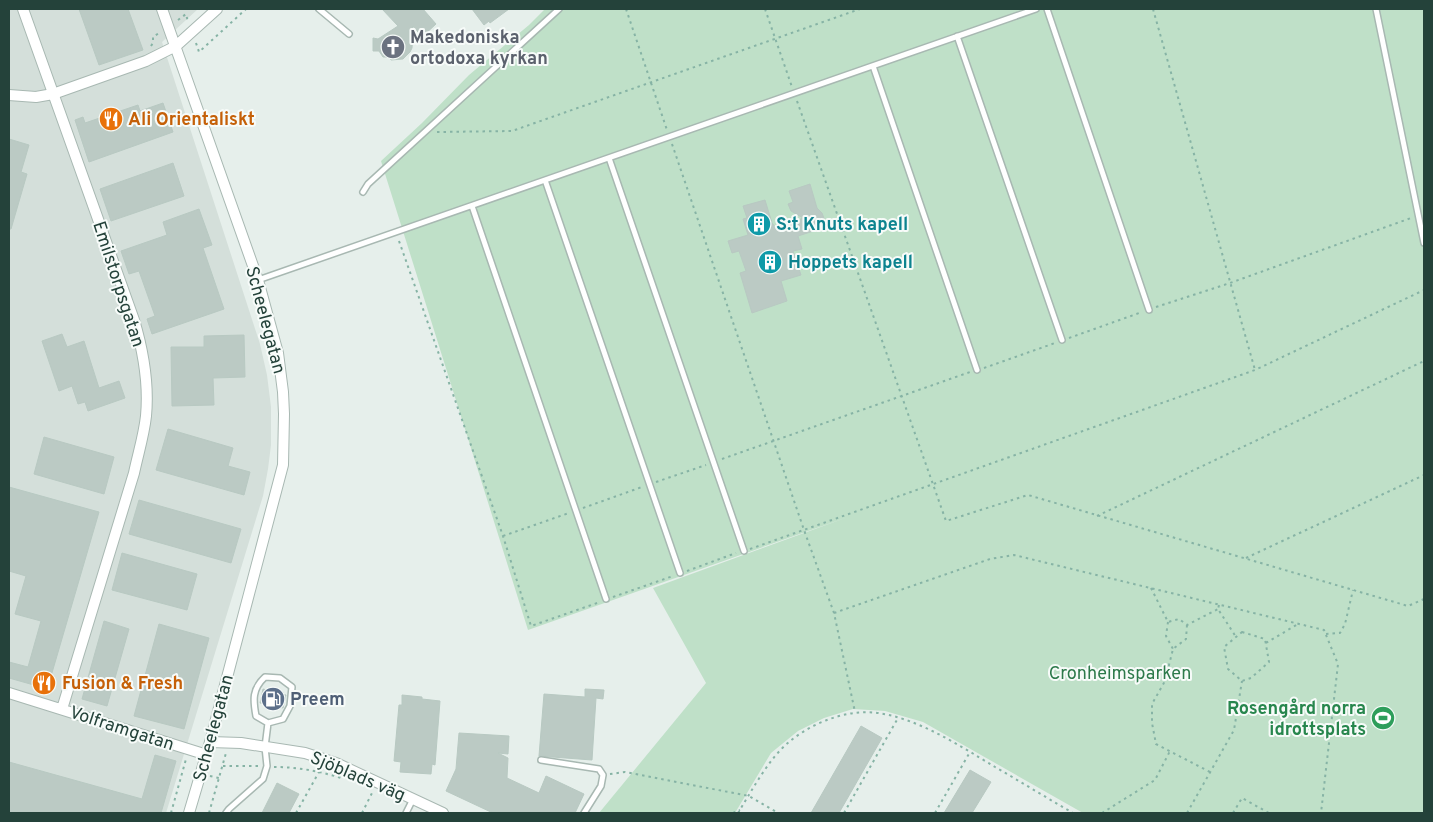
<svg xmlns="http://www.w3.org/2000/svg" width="1433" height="822" font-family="Overpass,sans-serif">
	<rect width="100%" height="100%" fill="#e6efeb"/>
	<path fill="#d4dfda" d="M9 9H198L162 42 260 344 267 375 271 407V445L268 469 263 496 166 813H9Z"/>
	<path fill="#bfe0c8" d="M545 9H1424V813H1083L923 722 885 711 853 709 824 718 798 731 771 753 735 813H599L706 683 653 588 848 517 528 630 381 161 422 123 469 75 529 25Z"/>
	<path fill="#bbcac4" stroke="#b8c9c2" d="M79 9H128L143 50 99 65Z
		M382 9H423L436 24 422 37 413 26 412 48 410 52 403 59 391 60 389 57H383L379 51H373V38L378 39 398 26Z
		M472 9H509L490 23 489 21 484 25Z
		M163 103 173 132 89 162 75 120 83 117 85 123 138 105 140 111Z
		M9 139 29 145 21 172 27 174 11 229H9Z
		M173 163 184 196 111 221 100 189Z
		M810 184 817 208 822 213 825 221 826 227 798 236 802 249 793 251 801 275 781 281 787 301 752 313 740 273 746 271 739 251 732 253 728 241 748 235 743 219 747 218 743 206 765 200 772 223 777 229 803 218 791 211 788 204 793 202 789 191Z
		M199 209 212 245 203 248 224 309 152 334 147 319 155 316 139 271 129 274 121 251 167 235 163 222Z
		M62 334 67 347 84 341 99 388 119 381 125 398 88 411 85 402 78 404 72 386 59 391 42 341Z
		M244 335 245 377 213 378 214 405 172 406 171 347H204V336Z
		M168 429 233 448 228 466 250 472 244 495 156 470Z
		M44 437 114 457 104 494 34 474Z
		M9 487 99 512 49 683 41 687 9 678V662L28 667 41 621 15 614 26 576 9 571Z
		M139 500 241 529 231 563 129 534Z
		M122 553 197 574 187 610 112 590Z
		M104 621 129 629 107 706 82 699Z
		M159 624 209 638 184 729 134 716Z
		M263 689 286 695 283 708 260 703Z
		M585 689 604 690 603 699 596 698 592 760 539 756 544 694 585 697Z
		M402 695 422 697V699L440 701 435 765 432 764 431 774 400 772 401 762 394 761 399 705H402Z
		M861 726 882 738 839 813H811Z
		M459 733 509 736 508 754 498 753 508 758 507 778 539 793 546 776 584 794 575 813H493L446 791 456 769Z
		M155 755 176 761 161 813H9V762L142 799Z
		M970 770 991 782 972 813H944Z
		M277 783 299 794 289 813H262Z"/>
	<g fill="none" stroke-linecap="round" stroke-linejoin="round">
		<g stroke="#a8b8b2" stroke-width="8">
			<path id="service" d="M319 9 349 34
				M1047 9 1149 310
				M1376 9 1424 243
				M957 36 1062 340
				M873 66 977 370
				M609 158 744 551
				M545 180 680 573
				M363 192 368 184 559 9
				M472 206 606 599
				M258 280 1036 9
				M541 760 599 769 603 775 601 786 584 813
				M226 813 229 809 263 779 267 766 265 747 268 723 283 719 290 706 292 687 280 678 265 677C252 689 253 700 256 716L268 723
				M406 813 413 799"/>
		</g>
		<g stroke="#a8b8b2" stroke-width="12">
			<path id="minor" d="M23 9 134 320C143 350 149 384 146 416 144 435 138 454 134 473L62 709
				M162 9 258 280 278 353 283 392 284 414 283 465 210 742 189 813
				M9 95 36 97 53 94 146 61 176 46 217 9
				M9 693 207 755
				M210 742 241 743 305 753 336 763 443 813"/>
		</g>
		<path stroke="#86b3a5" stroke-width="2" stroke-dasharray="2.5 4" stroke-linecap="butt" d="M626 9 667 130
			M765 9 792 87
			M1153 9 1255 370
			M178 20 186 14 188 22
			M196 43 199 52 246 9
			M151 46 153 43V37L159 33
			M797 101 946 521 1028 495 1408 606 1424 599
			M437 132 512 131 860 9
			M672 144 804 530 834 613 855 712
			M399 241 503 536 531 626 600 602
			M1156 307 1230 283 1411 218
			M1069 338 1142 312
			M984 368 1055 343
			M722 459 970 372
			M656 482 706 465
			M583 508 642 487
			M1097 516 1424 361
			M503 536 569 513
			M750 549 1255 370 1424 290
			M1246 558 1424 475
			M687 571 736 553
			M1151 588 1168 622 1179 619 1187 625 1218 609
			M613 597 673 576
			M1219 605 1218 609 1236 637
			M834 613 990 559 1014 555 1324 630 1338 664 1321 813
			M1168 622 1166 636 1173 649
			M1187 625 1186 639 1173 649 1165 681 1152 704V723L1156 744 1210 772
			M1242 632 1265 639 1269 662 1251 678 1242 681 1228 669 1224 647Z
			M1326 634 1340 633 1345 624 1353 590
			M1266 643 1298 624
			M223 766H260
			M274 767C297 767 319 771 341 778
			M610 774 625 772 749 796 778 813
			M210 776 219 778
			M171 813 186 759
			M209 813 226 753
			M296 813 319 772
			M362 813 373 791
			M733 813 740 810
			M738 813C751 792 769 758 789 742 807 727 831 716 854 713 900 706 957 744 995 767 1021 782 1047 798 1073 813
			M844 813 898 718
			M935 813 970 752
			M1102 813 1155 780 1170 751
			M1187 813 1234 730 1242 681
			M1233 813 1242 798 1269 813"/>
		<use href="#service" stroke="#fff" stroke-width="5"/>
		<use href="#minor" stroke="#fff" stroke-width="10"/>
	</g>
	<defs>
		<g id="church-disc" transform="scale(1.25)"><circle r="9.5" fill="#6b7280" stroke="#f7fbf9"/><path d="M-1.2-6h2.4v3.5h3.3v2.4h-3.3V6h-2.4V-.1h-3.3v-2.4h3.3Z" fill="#fff"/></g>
		<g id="restaurant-disc" transform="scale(1.25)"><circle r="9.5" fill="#e8710a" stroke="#f7fbf9"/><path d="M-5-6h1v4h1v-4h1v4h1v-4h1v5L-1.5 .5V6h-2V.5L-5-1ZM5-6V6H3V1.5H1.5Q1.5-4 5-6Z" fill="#fff"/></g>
		<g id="building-disc" transform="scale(1.25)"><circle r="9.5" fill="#0f9aa8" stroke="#f7fbf9"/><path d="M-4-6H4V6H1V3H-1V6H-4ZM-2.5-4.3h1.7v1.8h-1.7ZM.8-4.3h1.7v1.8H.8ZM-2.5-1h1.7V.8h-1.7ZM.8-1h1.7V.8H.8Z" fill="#fff"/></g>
		<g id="fuel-disc" transform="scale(1.25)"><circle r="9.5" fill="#5c6f8a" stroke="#f7fbf9"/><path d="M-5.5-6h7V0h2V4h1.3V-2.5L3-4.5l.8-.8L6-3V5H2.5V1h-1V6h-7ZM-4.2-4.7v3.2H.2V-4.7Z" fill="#fff"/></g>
		<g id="stadium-disc" transform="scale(1.25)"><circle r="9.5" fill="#2e9e5b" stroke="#f7fbf9"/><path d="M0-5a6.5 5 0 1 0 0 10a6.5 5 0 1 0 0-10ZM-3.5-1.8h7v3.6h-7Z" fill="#fff"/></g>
	</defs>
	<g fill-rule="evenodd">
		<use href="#church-disc" x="393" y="47"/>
		<use href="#restaurant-disc" x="111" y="119"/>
		<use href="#building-disc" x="759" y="224"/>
		<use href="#building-disc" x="770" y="262"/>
		<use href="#restaurant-disc" x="44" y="683"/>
		<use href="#fuel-disc" x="273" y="699"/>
		<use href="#stadium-disc" x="1383" y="718"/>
	</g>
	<g text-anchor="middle" stroke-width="4" stroke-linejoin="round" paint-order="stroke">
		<g font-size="18" font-weight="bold" fill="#5b616d" stroke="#f7fbf9" text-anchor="start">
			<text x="410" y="43">Makedoniska<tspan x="410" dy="21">ortodoxa kyrkan</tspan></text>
		</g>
		<g font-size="18" font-weight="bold" fill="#c56008" stroke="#f7fbf9" text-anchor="start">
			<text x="128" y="125">Ali Orientaliskt</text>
			<text x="62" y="689">Fusion &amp; Fresh</text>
		</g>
		<g font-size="18" font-weight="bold" fill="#0d838f" stroke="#f7fbf9" text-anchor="start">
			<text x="776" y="230">S:t Knuts kapell</text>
			<text x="788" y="268">Hoppets kapell</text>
		</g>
		<g font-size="18" fill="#24423a" stroke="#f7fbf9">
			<text transform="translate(119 284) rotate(72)" y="6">Emilstorpsgatan</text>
			<text transform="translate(266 320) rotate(75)" y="6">Scheelegatan</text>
			<text transform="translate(122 728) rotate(18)" y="6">Volframgatan</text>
			<text transform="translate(213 728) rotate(-75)" y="6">Scheelegatan</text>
			<text transform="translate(358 776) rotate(23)" y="6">Sjöblads väg</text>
		</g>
		<g font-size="18" fill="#2d7a4b" stroke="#f7fbf9">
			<text x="1120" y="679">Cronheimsparken</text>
		</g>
		<g font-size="18" font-weight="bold" fill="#4e5e75" stroke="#f7fbf9" text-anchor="start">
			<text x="290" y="705">Preem</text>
		</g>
		<g font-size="18" font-weight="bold" fill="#27864d" stroke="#f7fbf9" text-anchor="end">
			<text x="1366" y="714">Rosengård norra<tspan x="1366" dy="21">idrottsplats</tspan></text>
		</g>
	</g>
	<rect width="1433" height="822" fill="none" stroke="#24423a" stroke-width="20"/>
</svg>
